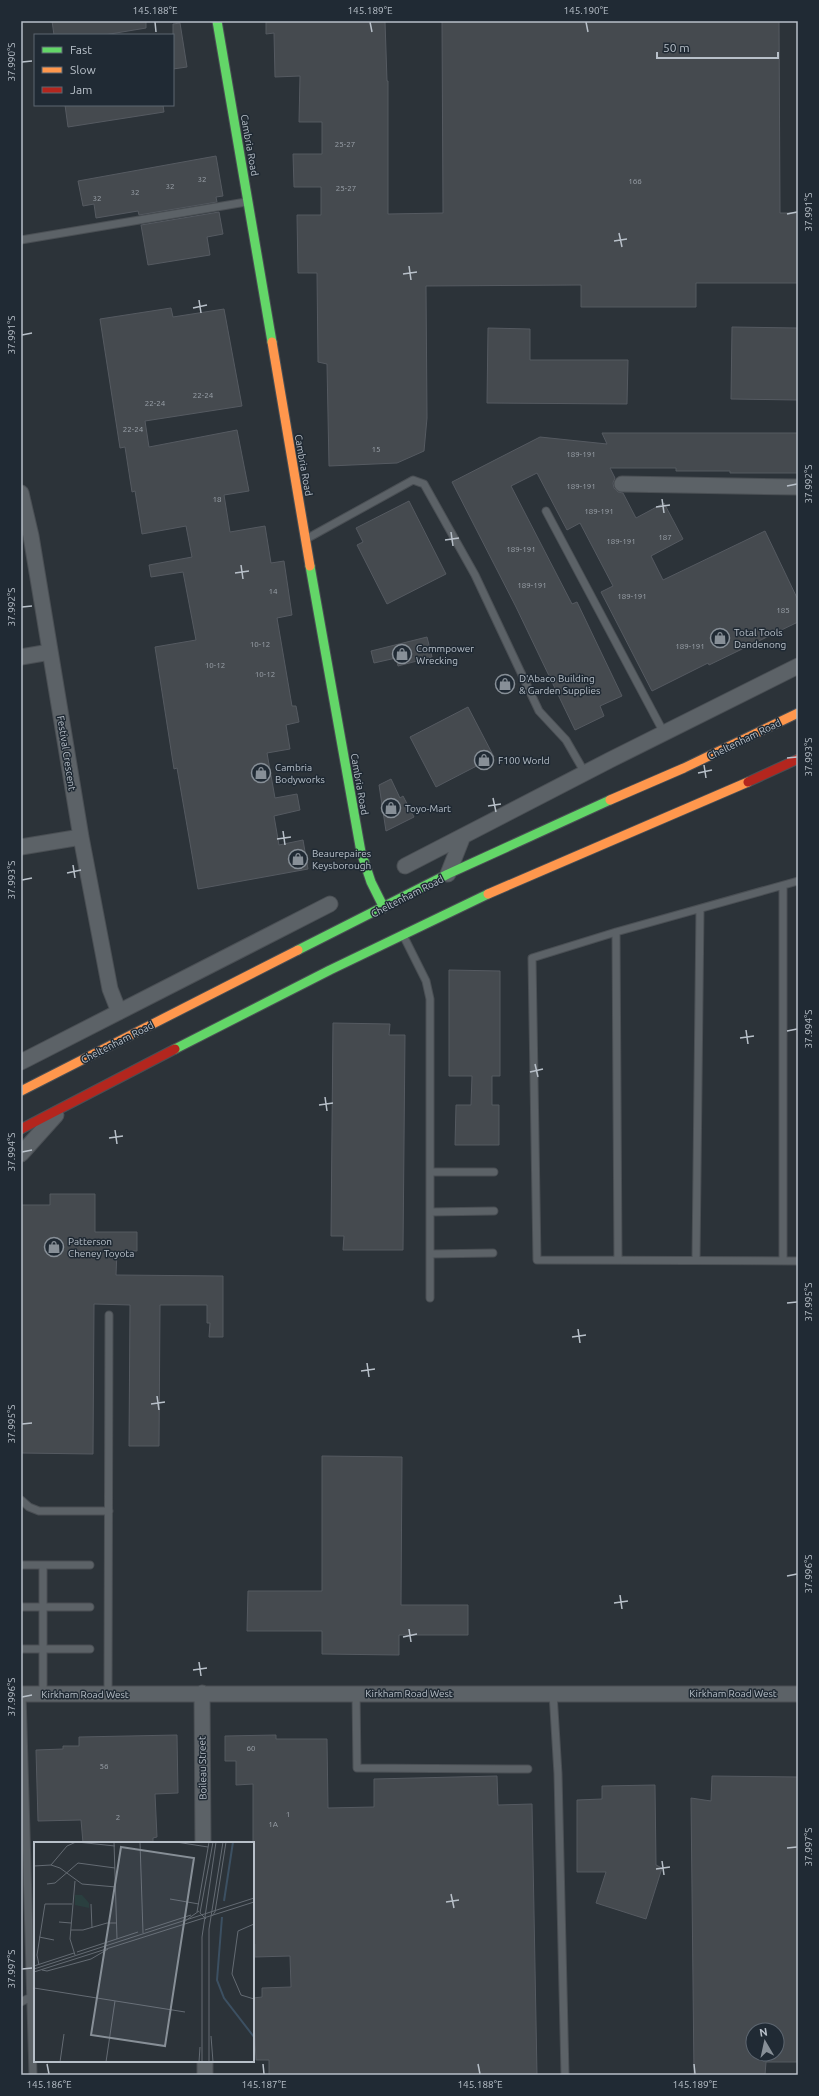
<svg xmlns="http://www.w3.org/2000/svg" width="819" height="2096" font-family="Ubuntu,sans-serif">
	<rect width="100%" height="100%" fill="#2c3339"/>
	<path fill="#454a4f" stroke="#555a61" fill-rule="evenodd" d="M52 21H146V28L104 35H54Z
		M266 21H385L387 81H388V214L443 213 442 21H779L780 213H798V283H696V307H581V285L426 286 427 418 424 451 397 463 329 466 327 364 318 362 317 273H298L297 215H321V187H294L293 154H322V122H299L300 76 275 77 274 33 266 34Z
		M180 23 187 67 173 69V24Z
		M65 105H163L164 112 68 127Z
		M216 156 223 196 216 197 217 202 139 215 138 211 96 218 94 204 83 206 78 181Z
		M219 212 223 234 207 237 210 255 148 265 141 225Z
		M171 308 173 317 224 309 242 406 145 421 149 447 237 430 249 491 224 495 230 532 265 526 271 563 284 561 292 615 277 618 292 706H296L299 722 286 725 290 749 267 753 275 798 297 794 300 810 274 816 279 845 303 840 308 869 198 889 177 768 174 769 155 647 196 640 183 572 151 577 149 565 192 557 186 526 142 534 135 491 132 492 125 447 120 448 100 319Z
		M732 327 798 328V400L731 399Z
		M488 328 530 329V360H628L627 404 487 403Z
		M602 433H798V473H730V471H676V468H610L615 478 613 483 614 488 618 492 623 493 636 518 664 503 683 539 651 556 663 580 765 531 798 600V622L709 665 708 663 652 691 601 592 613 586 580 523 567 530 537 473 511 486 572 604 577 602 622 696 600 706 604 716 575 730 516 607 452 482 540 437 607 444Z
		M409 501 446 574 387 604 357 545 363 542 356 528Z
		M427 637 432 657 398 666 396 658 374 663 371 651Z
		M468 707 494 757 436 787 410 737Z
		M391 779 400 798 403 796 414 817 386 831 379 785Z
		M449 970 500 971V1076H492V1105H499V1145H455L456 1105H471L472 1076H449Z
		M333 1023 390 1024 389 1035H405L403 1250H343L344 1236H331Z
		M50 1194H95V1232H137V1251H117L116 1275 223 1276V1337H209L210 1323H207V1305H160L159 1446H129L130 1305 94 1304 93 1454 21 1453V1205H50Z
		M322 1456 402 1457 401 1605H468V1635H399V1655L322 1654V1631H247L248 1591H322Z
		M177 1735 178 1793 155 1794 157 1837 153 1838V1843H83L81 1820 38 1821 36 1750 63 1749V1746H79V1737Z
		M276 1735V1739H327L328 1808 374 1807V1779L497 1776 498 1805 532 1804 537 2075H269V2060H256L253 1998 262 1997V1988L291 1987 290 1956 255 1957V1944H253V1784L236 1785V1761H225V1736Z
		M712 1776 798 1777V2062H766L765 2075H694L691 1798 711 1801ZM753 2030H777V2054H753Z
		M655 1785 656 1865 662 1868 646 1919 596 1903 606 1872H577V1800L602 1799V1786Z"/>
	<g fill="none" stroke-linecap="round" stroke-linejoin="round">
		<g stroke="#4a4f54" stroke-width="9">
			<path id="lane" d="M21 240 246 202
				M546 511 664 733
				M308 538 413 480 424 484 475 575 539 711 566 740 585 773
				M798 881 616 932 532 958 537 1260 798 1261
				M783 886V1261
				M616 932 618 1260
				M404 937 426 981 430 999V1298
				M430 1172H494
				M430 1212 494 1211
				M430 1254 493 1253
				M696 1260 700 909
				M21 1500 29 1507 39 1511H109
				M21 1565H90
				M43 1565V1694
				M21 1607H90
				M21 1649H90
				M108 1693 109 1315
				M356 1693 357 1768 528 1769
				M553 1693 558 1774 565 2075
				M22 1694 33 2075
				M21 2002 31 1997"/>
		</g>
		<g stroke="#4a4f54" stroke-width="17">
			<path id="street" d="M622 484 798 487
				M21 493 31 536 81 837 110 989 119 1012
				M21 657 50 652
				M21 847 81 837
				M405 866 610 760 798 666
				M448 874 463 836
				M21 1062 330 904
				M21 1154 56 1115
				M202 1693 203 1843
				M21 1694H798
				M205 2061V2075"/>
		</g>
		<g stroke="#4a4f54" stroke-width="11">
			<path id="fast" d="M217 21 272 342
				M310 566 361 852 371 882 384 908
				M298 950 448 874 610 800
				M175 1049 330 970 488 894"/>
		</g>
		<g stroke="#4a4f54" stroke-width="11">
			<path id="slow" d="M272 342 310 566
				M610 800 684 768 798 713
				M488 894 748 782
				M21 1091 298 950"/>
		</g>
		<g stroke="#4a4f54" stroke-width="11">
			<path id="jam" d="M748 782 798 759
				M21 1129 175 1049"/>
		</g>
		<use href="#lane" stroke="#5c6267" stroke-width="7"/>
		<use href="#street" stroke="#5c6267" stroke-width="15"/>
		<use href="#fast" stroke="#63d668" stroke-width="9"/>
		<use href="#slow" stroke="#ff974d" stroke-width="9"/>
		<use href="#jam" stroke="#b3261e" stroke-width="9"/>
	</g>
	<path fill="none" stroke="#b8c0c9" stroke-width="1.5" d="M155 22 156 32M370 22 372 32M586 22 588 32M22 62 32 61M787 214 797 212M619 233 622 247M614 241 627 239M409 266 411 280M403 274 417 272M199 300 201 313M193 308 207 305M22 335 32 333M787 486 797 484M662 499 664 513M656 507 670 505M451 532 453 546M445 540 459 538M241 565 243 579M235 573 249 571M22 607 32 606M787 758 797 757M704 765 706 778M698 773 712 770M493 798 496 812M488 806 501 804M283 831 285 845M277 839 291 837M73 865 75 878M67 873 81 870M22 880 32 878M746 1030 748 1044M787 1031 797 1029M740 1038 754 1036M535 1064 538 1077M530 1072 543 1069M325 1097 327 1111M319 1105 333 1103M115 1130 117 1144M109 1138 123 1136M22 1152 32 1150M787 1303 797 1302M578 1329 580 1343M572 1337 586 1335M367 1363 369 1377M361 1371 375 1369M157 1396 159 1410M151 1404 165 1402M22 1424 32 1423M787 1576 797 1574M620 1595 622 1609M614 1603 628 1601M409 1629 411 1642M403 1637 417 1634M199 1662 201 1676M193 1670 207 1668M22 1697 32 1695M787 1848 797 1847M662 1861 664 1875M656 1869 670 1867M451 1894 454 1908M446 1902 459 1900M22 1969 32 1968M47 2064 49 2074M263 2064 264 2074M478 2064 480 2074M694 2064 695 2074"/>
	<defs>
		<g id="shop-ring" transform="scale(1)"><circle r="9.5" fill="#202a34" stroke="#878f97" stroke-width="1.5"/><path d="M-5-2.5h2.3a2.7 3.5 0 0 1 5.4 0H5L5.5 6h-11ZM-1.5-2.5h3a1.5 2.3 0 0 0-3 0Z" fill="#878f97"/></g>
	</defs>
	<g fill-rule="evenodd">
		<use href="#shop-ring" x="720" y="638"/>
		<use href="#shop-ring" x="402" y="654"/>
		<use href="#shop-ring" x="505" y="684"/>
		<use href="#shop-ring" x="484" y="760"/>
		<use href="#shop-ring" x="261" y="773"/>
		<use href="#shop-ring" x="391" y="808"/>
		<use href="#shop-ring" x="298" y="859"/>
		<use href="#shop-ring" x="54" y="1247"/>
	</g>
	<g text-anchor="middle" stroke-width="3" stroke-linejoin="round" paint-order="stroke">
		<g font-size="8" fill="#9ba2aa">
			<text x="345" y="147">25-27</text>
			<text x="202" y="182">32</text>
			<text x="635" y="184">166</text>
			<text x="170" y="189">32</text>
			<text x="346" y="191">25-27</text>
			<text x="135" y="195">32</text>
			<text x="97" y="201">32</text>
			<text x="203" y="398">22-24</text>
			<text x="155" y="406">22-24</text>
			<text x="133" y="432">22-24</text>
			<text x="376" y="452">15</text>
			<text x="581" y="457">189-191</text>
			<text x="581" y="489">189-191</text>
			<text x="217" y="502">18</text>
			<text x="599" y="514">189-191</text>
			<text x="665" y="540">187</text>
			<text x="621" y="544">189-191</text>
			<text x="521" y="552">189-191</text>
			<text x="532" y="588">189-191</text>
			<text x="273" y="594">14</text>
			<text x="632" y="599">189-191</text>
			<text x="783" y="613">185</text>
			<text x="260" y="647">10-12</text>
			<text x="690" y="649">189-191</text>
			<text x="215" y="668">10-12</text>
			<text x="265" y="677">10-12</text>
			<text x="251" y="1751">60</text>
			<text x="104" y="1769">56</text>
			<text x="288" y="1817">1</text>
			<text x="118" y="1820">2</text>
			<text x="273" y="1827">1A</text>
		</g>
		<g font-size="10" fill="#b8c0c9" stroke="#202a34">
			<text transform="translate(250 145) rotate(80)" y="4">Cambria Road</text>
			<text transform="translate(304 465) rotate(80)" y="4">Cambria Road</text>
			<text transform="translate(744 739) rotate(-26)" y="4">Cheltenham Road</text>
			<text transform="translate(67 753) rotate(81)" y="4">Festival Crescent</text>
			<text transform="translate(360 784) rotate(80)" y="4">Cambria Road</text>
			<text transform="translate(407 896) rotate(-27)" y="4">Cheltenham Road</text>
			<text transform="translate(117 1042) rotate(-27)" y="4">Cheltenham Road</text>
			<text x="409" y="1697">Kirkham Road West</text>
			<text x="733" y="1697">Kirkham Road West</text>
			<text x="85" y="1698">Kirkham Road West</text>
			<text transform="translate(202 1768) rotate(-91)" y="4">Boileau Street</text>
		</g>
		<g font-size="10" fill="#b8c0c9" stroke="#202a34" text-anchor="start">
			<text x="734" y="636">Total Tools<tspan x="734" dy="12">Dandenong</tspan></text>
			<text x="416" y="652">Commpower<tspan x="416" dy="12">Wrecking</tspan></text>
			<text x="519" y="682">D'Abaco Building<tspan x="519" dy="12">&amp; Garden Supplies</tspan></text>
			<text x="498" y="764">F100 World</text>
			<text x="275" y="771">Cambria<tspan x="275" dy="12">Bodyworks</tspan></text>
			<text x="405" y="812">Toyo-Mart</text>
			<text x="312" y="857">Beaurepaires<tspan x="312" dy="12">Keysborough</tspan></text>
			<text x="68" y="1245">Patterson<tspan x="68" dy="12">Cheney Toyota</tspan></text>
		</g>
	</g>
	<g transform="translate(34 1842)">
		<rect width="220" height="220" fill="#2c3339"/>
		<path d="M41 53H48L55 61V66L41 63Z" fill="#2a3f3f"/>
		<path fill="none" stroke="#3c5062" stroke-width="2" d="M190 59 199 0M188 75 183 138 190 156 220 195"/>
		<path fill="none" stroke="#646b73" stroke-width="1" d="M43 0 81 4M80 0 83 97M106 0 109 91M142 0 174 5M17 23 26 26 48 42 82 45M0 24 17 23 33 4 42 0M13 42 21 41 44 21 81 26M136 57 165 62M57 62 58 86M163 70 175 0M178 74 181 70 192 0M172 77 166 71 179 0M151 79 165 69M25 80 37 81M220 82 204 89 198 132 207 153 220 157M37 88H49L73 81H82M111 88 157 73M5 95 20 98M43 110 104 90M41 113 36 97 41 39M5 123 3 113 11 62H38M0 124 40 111M0 127 220 56M8 128 13 129 57 117 74 107M0 130 220 60M0 146 151 170M177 194 179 220M26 220 30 192M72 220 81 159M165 220 166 205M168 220V95L182 0M175 220V87L189 0"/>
		<path fill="#878f97" fill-opacity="0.15" stroke="#878f97" stroke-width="2" d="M87 5 160 16 131 204 57 193Z"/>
		<rect width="220" height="220" fill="none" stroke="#b8c0c9" stroke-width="2"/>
	</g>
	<rect width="819" height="2096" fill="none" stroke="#202a34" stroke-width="44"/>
	<rect x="34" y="34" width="140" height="72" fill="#202a34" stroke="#5d6670"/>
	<rect x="42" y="47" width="20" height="6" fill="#63d668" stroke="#5d6670"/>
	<text x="70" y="54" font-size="12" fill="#b8c0c9">Fast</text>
	<rect x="42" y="67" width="20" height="6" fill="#ff974d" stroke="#5d6670"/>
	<text x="70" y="74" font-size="12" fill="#b8c0c9">Slow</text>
	<rect x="42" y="87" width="20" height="6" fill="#b3261e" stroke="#5d6670"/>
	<text x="70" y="94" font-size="12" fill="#b8c0c9">Jam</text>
	<g transform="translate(765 2042) rotate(351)"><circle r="19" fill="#202a34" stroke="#5d6670"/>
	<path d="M0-3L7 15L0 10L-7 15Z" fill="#878f97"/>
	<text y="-6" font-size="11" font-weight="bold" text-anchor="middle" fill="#b8c0c9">N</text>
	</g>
	<path d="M657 52v6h121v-6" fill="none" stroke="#b8c0c9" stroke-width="2"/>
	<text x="663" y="52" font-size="12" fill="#b8c0c9" stroke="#202a34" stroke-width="3" paint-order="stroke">50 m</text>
	<rect x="22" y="22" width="775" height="2052" fill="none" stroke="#b8c0c9" stroke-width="1.5"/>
	<g font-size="10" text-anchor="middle" fill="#b8c0c9">
		<text x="155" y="14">145.188°E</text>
		<text x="370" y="14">145.189°E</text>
		<text x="586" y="14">145.190°E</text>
		<text transform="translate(11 62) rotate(-90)" y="4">37.990°S</text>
		<text transform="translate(808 212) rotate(-90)" y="4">37.991°S</text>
		<text transform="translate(11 335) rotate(-90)" y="4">37.991°S</text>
		<text transform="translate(808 484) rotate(-90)" y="4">37.992°S</text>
		<text transform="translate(11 607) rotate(-90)" y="4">37.992°S</text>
		<text transform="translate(808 757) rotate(-90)" y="4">37.993°S</text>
		<text transform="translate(11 880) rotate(-90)" y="4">37.993°S</text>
		<text transform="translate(808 1029) rotate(-90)" y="4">37.994°S</text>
		<text transform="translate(11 1152) rotate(-90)" y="4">37.994°S</text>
		<text transform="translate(808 1302) rotate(-90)" y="4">37.995°S</text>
		<text transform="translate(11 1424) rotate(-90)" y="4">37.995°S</text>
		<text transform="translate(808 1574) rotate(-90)" y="4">37.996°S</text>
		<text transform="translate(11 1697) rotate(-90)" y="4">37.996°S</text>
		<text transform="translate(808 1847) rotate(-90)" y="4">37.997°S</text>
		<text transform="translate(11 1969) rotate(-90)" y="4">37.997°S</text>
		<text x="49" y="2088">145.186°E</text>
		<text x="264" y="2088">145.187°E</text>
		<text x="480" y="2088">145.188°E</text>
		<text x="695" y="2088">145.189°E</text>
	</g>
</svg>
